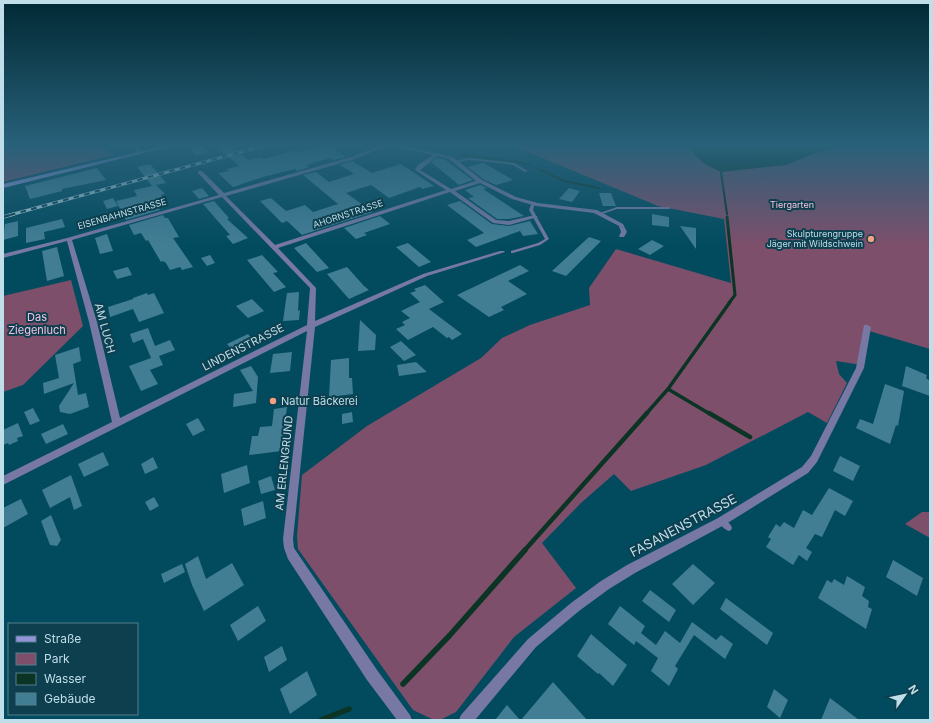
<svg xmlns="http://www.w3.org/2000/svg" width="933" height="723" font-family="Inter,sans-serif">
	<rect width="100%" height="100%" fill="#024b5f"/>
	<path fill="#7d4f6b" d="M3 144H97L113 155 3 182Z
		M509 144H930V349L869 331 862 365 836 361 839 374 847 383 827 423 808 412 706 465 631 491 614 474 581 503 542 543 576 588 514 637 456 712 440 720H434L413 710 298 549 297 536 302 475 367 426 481 358 502 338 530 325 590 305 589 288 616 249 731 283 724 219 658 206Z
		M71 280 83 326 23 385 3 392V296Z
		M922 512H930V538L905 524Z"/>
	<path fill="#0b3424" d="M689 144H848L810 155 786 165 721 172 705 164 694 154Z"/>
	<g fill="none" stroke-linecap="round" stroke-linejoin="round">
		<path stroke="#0b3424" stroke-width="2" d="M461 155 519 162 530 165
			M723 168 721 172 727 214
			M539 169 564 181 599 188"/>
		<path stroke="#0b3424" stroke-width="3" d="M727 217 735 295 729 303"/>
		<path stroke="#0b3424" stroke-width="3.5" d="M668 389 710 414
			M646 414 668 389 730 302"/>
		<path stroke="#0b3424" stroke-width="4.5" d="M709 413 750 437
			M524 551 647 413"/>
		<path stroke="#0b3424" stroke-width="5.5" d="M403 684 450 635 525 550
			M321 720 349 709"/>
	</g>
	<path fill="#417e94" d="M201 145 209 152 196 155 189 148Z
		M231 145 248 160 261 157 263 159 296 150 299 152 329 145 346 157 333 160 330 158 306 165 310 167 297 171 295 169 263 177 233 187 218 173 229 171 227 169 239 166 219 148Z
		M437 158 444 159 473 180 459 185 431 162Z
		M352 161 372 173 401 164 434 186 422 189 420 187 389 198 371 185 346 193 373 212 302 235 287 221 282 223 260 201 271 198 286 211 305 205 313 212 338 204 303 175 316 172 329 182 354 174 340 165Z
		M482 163H484L513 180 496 185 483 179 468 167Z
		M150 164 166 183 156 185 165 194 161 195 163 198 155 201 160 210 126 220 116 201 137 196 134 190 152 186 137 167Z
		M97 168 106 180 62 189V191L30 199 25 186Z
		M480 185 487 188 483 189 524 216 509 219H497L468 198 474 197 465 190Z
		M202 188 209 196 199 199 192 191Z
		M569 188 580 191 572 202 559 199Z
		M599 193H611L616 206H603Z
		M113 198 118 206 107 209 103 201Z
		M214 201 229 218 227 219 248 238 233 244 226 236 230 235 203 204Z
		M460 201 492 224 509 226 530 221 538 234 523 236 520 231 476 247 467 240 484 233 447 205Z
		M652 214 669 217V227L652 225Z
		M163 215 165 218H168L179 237 173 238 193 267 182 270 180 267 170 270 166 263 163 261 161 262 148 240 146 241 141 233 134 235 129 225Z
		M380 216 390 224 364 233 367 235 356 239 344 228Z
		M62 219 65 227 44 232 45 239 26 243V228Z
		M18 221V236L3 240 5 224Z
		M680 226 696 228V249Z
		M107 234 113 251 100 254 95 238Z
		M589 237 601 241 566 276 552 271Z
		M652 240 664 246 650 255 638 249Z
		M306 243 329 268 317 272 294 248Z
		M408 243 431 262 419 267 396 247Z
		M57 247 64 276 47 281 42 251Z
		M210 255 215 263 207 266 201 258Z
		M262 255 278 272 273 273 286 287 274 292 247 260Z
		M520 265 529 271 508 281 527 294 501 307 504 310 489 317 457 295Z
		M128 267 132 275 117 279 113 271Z
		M347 267 364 286 369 290 349 299 327 274Z
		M425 285 444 302 429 309 462 334 452 340 449 337 447 338 433 327 408 340 396 329 405 325 402 322 410 318 401 311 420 302 410 293 416 291 414 289Z
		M299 292 298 311 300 310 299 320 283 321 287 293Z
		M147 293 148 295 154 293 164 313 139 322 133 309 110 317 108 307 133 299V298Z
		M252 299 264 311 248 318 236 306Z
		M360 320 376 335 375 350 358 351Z
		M148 328 155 346 170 340 175 350 159 356 163 365 150 370 158 384 141 391 129 366 151 358 143 339 133 343 130 334Z
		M248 334 254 341 233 351 227 344Z
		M401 341 416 355 404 361 390 347Z
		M79 347 81 361 73 364 78 395 86 393 89 407 70 414 60 412 59 406 74 383 44 394 43 383 59 378 55 355Z
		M292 352 290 371 270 373 273 354Z
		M349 358V378H352L353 394 329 397 331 360Z
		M416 362 427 372 399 376 397 365Z
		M251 366 258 377 256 403 233 407 234 394 253 391 240 370Z
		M906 366 927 375 926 378 930 381V396L902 386Z
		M885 384 904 391 898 426 896 425 890 444 856 428 860 419 873 424Z
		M287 407 281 451 249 455 252 436H258L260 427 272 426 274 409Z
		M33 408 40 421 30 425 24 412Z
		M352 412 353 422 342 424V414Z
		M198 418 205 430 193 436 186 424Z
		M18 423 23 436 17 438 18 441 9 445 8 443 3 445V430Z
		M63 424 68 434 46 444 41 434Z
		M103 452 109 465 84 477 78 464Z
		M840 456 860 466 853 481 833 471Z
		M153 457 158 468 145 474 141 464Z
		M247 465 250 483 224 493 221 474Z
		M71 475 82 506 74 510 70 497 50 508 42 490Z
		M271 476 275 490 261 494 258 481Z
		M829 488 853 501 845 516 835 510 822 537 815 534 806 548 812 552 807 561 799 555 793 565 766 547 771 539 768 537 776 524 780 527 784 522 794 528 803 510 812 515Z
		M154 497 159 506 150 511 145 502Z
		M21 499 28 514 3 528V508Z
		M263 501 266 518 244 526 241 509Z
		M51 515 61 540 57 546 50 545 41 521Z
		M198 556 206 579 232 563 244 585 204 611 192 585 185 564Z
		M893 560 923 578 917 596 886 577Z
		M182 564 185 572 164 583 161 574Z
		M693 564 715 583 693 605 672 584Z
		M847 576 865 587 862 596 869 601 868 607 872 609 866 629 818 598 827 580 832 583 834 579 844 585Z
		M650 590 676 610 669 622 642 601Z
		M726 598 773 633 767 645 720 609Z
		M258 606 266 621 238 641 230 625Z
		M620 606 645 626 641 633 656 645 665 631 680 643 692 622 716 640 721 635 733 644 725 659 694 635 675 666 678 669 669 686 651 671 658 658 636 641 634 645 608 624Z
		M591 634 627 665 613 686 599 673 598 674 577 656Z
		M282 646 287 660 269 672 264 657Z
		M307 671 317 695 290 714 280 689Z
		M553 682 587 720H521Z
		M774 689 788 700 780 718 767 707Z
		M830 698 859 720H821Z
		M507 705 520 720H495Z"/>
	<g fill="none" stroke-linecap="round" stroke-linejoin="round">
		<path fill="#7778a4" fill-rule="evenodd" d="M127 144H132L128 146 127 145Z
			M469 158 514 163 528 171 525 172 513 165 508 164 469 160 456 162 454 161Z
			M532 202 535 203 533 210 549 239 540 245 513 253H511V251L538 243 545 239 529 210Z
			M617 207H669L671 208 669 209H617L602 214 600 213Z
			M722 518C726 520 731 524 732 528L731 530 729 531C725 530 720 525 719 521L720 519Z"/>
		<path fill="#7778a4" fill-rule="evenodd" d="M134 144H138L141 154 137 153Z
			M384 144H395L453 157 482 180 516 197 538 203 597 210 623 224 627 232 624 237H620L619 236 621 232 619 226 594 213 536 206 512 199 480 183 455 191 496 220 509 221 535 215 538 217 509 225 493 223 450 192 278 248 316 288 315 321 423 274 500 251H504L505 252 427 276 315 327 293 539 294 548 377 670 410 715 412 720H397L367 680 288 559 284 548 283 539 307 331 3 485V476L112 422 89 322 67 241 3 258V254L67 238 219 195 198 173V171H202L224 193 351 157ZM389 145 433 155 418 165 415 170 446 190 275 245 226 196 355 159ZM437 156 449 159 476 181 451 189 420 170ZM222 197 310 288 307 325 120 418 97 322 72 240Z
			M864 325H867L871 327 864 368 817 462 808 473 726 524 635 573 609 589 579 611 536 647 475 720H459L461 715 528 639 571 603 601 581 627 565 718 518 802 467 811 456 856 368Z"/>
		<path fill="#9393d9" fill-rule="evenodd" d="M173 144H180L3 188V184Z"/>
		<g stroke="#9ec3d1" stroke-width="3">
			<path id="rail-far1" d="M10 215 270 144"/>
		</g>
		<g stroke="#9ec3d1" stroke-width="3.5">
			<path id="rail" d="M3 217 14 214"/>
		</g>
		<use href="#rail-far1" stroke="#0e3f4e" stroke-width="2" stroke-dasharray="5.5" stroke-linecap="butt"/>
		<use href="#rail" stroke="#0e3f4e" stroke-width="2.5" stroke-dasharray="7" stroke-linecap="butt"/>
	</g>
	<linearGradient id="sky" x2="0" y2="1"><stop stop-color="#012934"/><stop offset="0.59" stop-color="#28617a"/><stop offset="1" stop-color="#28617a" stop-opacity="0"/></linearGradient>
	<rect width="933" height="245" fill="url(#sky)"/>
	<g fill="#f2a07f" stroke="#0e3f4e" stroke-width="1.5">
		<circle cx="871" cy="239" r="4"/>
		<circle cx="273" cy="401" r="4"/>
	</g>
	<g text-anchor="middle" stroke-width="4" stroke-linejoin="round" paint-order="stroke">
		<g font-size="9" fill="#f6c2e0" stroke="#0e3f4e">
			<text x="792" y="208">Tiergarten</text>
		</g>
		<g font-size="9" fill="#c0deea" stroke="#0e3f4e">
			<text transform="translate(122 214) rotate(-16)" y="3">EISENBAHNSTRASSE</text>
			<text transform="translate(348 214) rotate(-18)" y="3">AHORNSTRASSE</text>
		</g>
		<g font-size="9" fill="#c0deea" stroke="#0e3f4e" text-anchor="end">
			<text x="863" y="237">Skulpturengruppe<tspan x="863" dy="10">Jäger mit Wildschwein</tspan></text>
		</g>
		<g font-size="11" fill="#f6c2e0" stroke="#0e3f4e">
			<text x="37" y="321">Das<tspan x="37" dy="13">Ziegenluch</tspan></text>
		</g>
		<g font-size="11" fill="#c0deea" stroke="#0e3f4e">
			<text transform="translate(105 328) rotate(75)" y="4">AM LUCH</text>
			<text transform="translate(243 347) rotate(-27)" y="4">LINDENSTRASSE</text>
			<text transform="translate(284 463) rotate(-84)" y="4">AM ERLENGRUND</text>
		</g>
		<g font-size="11" fill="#c0deea" stroke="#0e3f4e" text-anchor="start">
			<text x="281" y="405">Natur Bäckerei</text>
		</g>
		<g font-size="13" fill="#c0deea" stroke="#0e3f4e">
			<text transform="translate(683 525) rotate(-28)" y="5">FASANENSTRASSE</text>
		</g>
	</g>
	<rect width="933" height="723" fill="none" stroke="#c0deea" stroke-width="8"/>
	<rect x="8" y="623" width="130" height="92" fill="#0e3f4e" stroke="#557f8c"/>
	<rect x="16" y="636" width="20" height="6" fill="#9393d9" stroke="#557f8c"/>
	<text x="44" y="643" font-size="12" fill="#c0deea">Straße</text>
	<rect x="16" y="653" width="20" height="12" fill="#7d4f6b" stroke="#557f8c"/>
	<text x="44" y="663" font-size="12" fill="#c0deea">Park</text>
	<rect x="16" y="673" width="20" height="12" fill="#0b3424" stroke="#557f8c"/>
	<text x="44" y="683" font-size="12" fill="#c0deea">Wasser</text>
	<rect x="16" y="693" width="20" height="12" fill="#417e94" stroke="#557f8c"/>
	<text x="44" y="703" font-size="12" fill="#c0deea">Gebäude</text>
	<g transform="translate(905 695) rotate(57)" stroke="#0e3f4e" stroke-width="3" paint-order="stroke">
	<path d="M0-3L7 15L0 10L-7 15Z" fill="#c0deea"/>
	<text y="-6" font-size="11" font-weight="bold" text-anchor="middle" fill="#c0deea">N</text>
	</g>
</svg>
